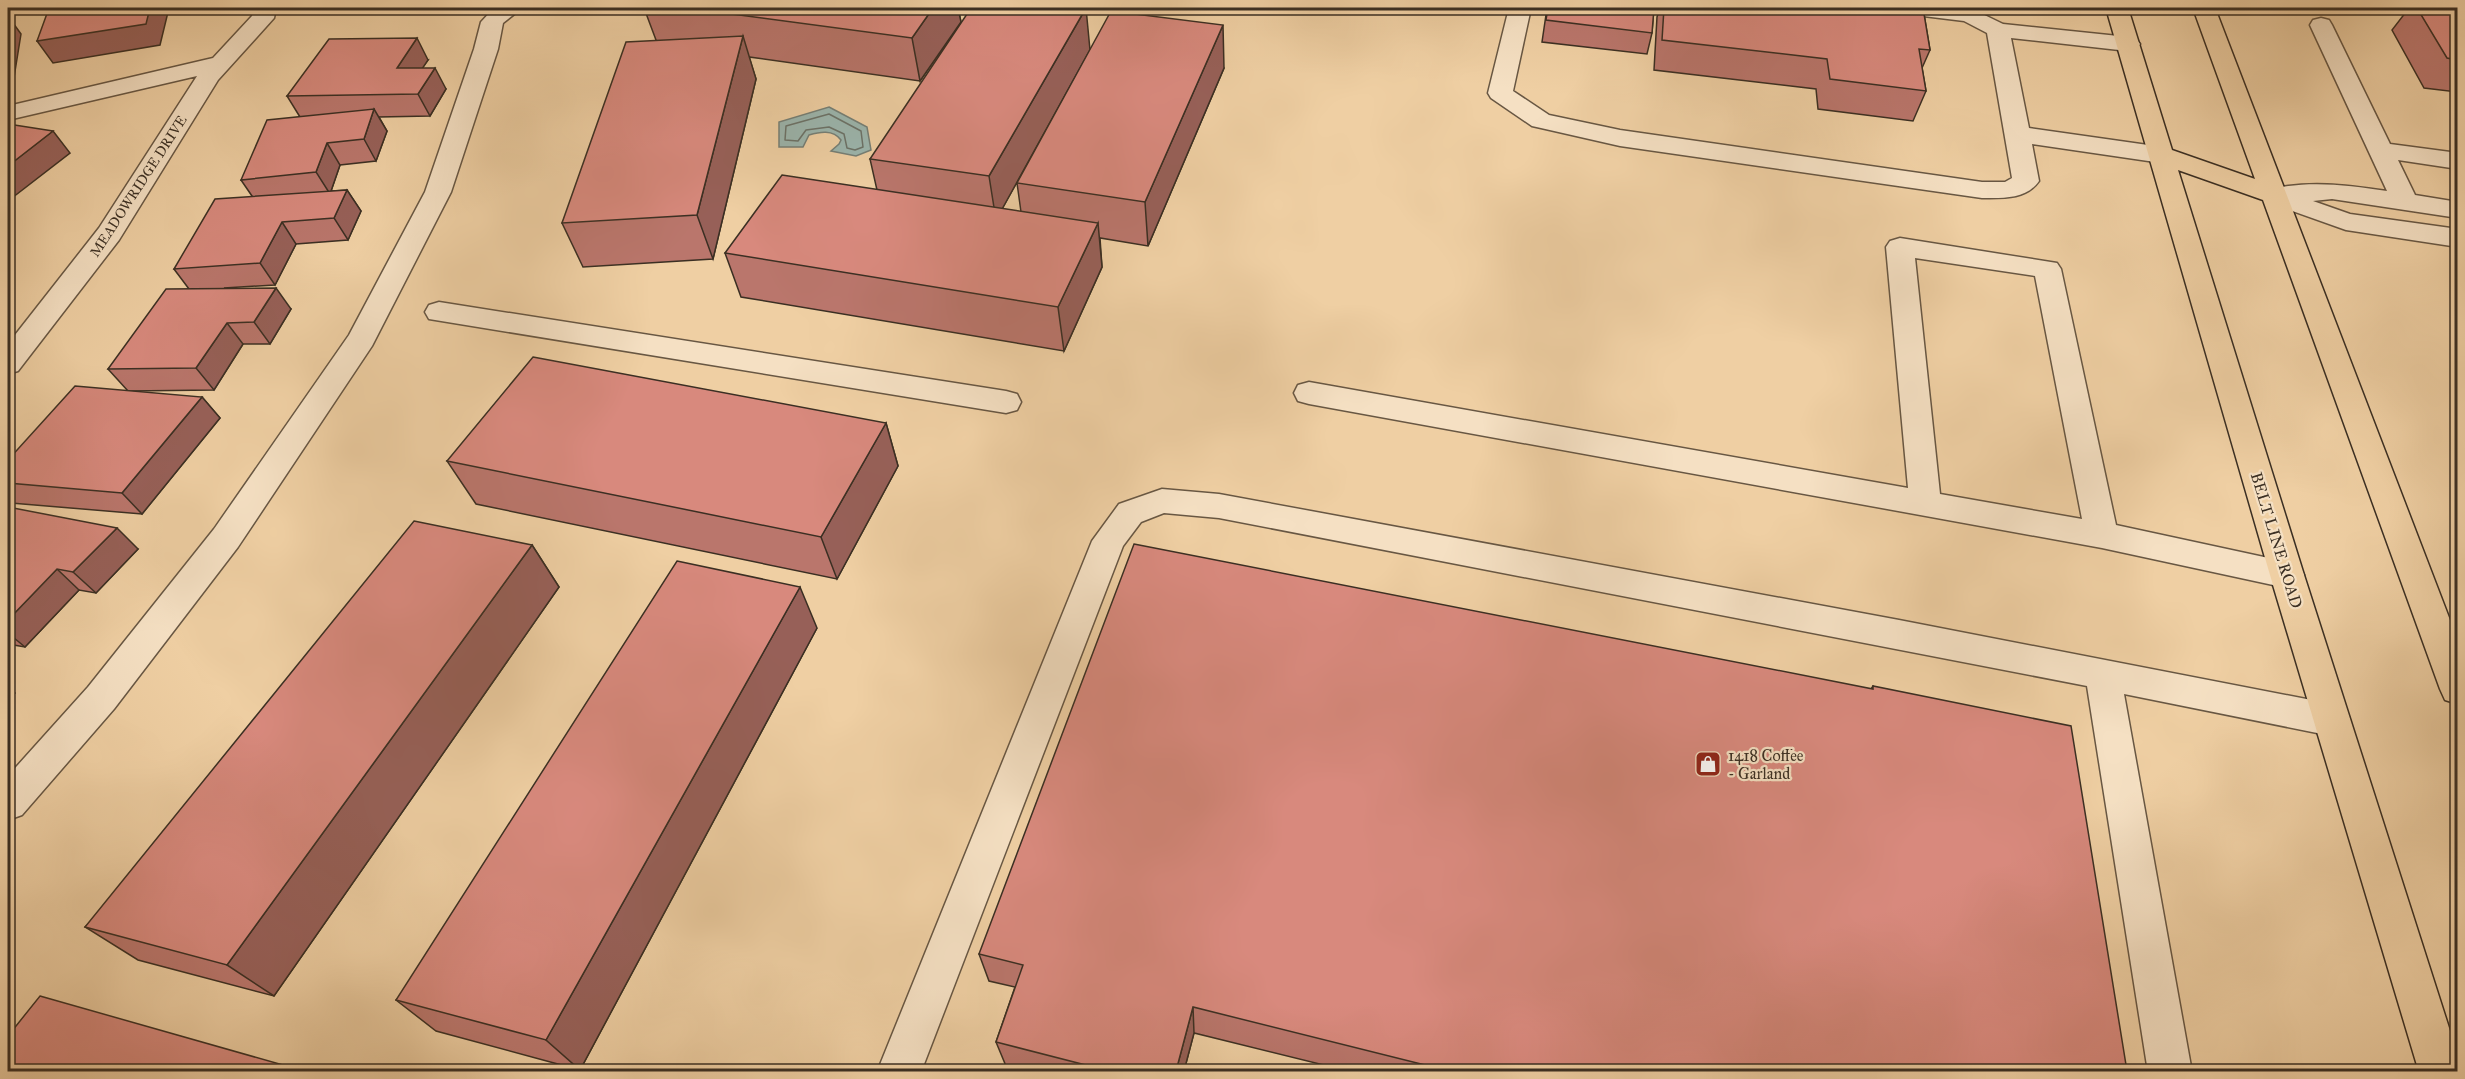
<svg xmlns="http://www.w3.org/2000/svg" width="2465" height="1079" font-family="'IM FELL Great Primer',serif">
	<rect width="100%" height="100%" fill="#efcfa3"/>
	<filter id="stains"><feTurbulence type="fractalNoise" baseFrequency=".00333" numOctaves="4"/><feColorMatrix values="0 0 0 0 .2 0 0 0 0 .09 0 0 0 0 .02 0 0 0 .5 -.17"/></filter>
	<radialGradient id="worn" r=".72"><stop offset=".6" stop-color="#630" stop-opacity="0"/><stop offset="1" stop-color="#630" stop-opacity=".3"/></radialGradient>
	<path fill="#9bb5ad" stroke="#757f76" stroke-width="1.5" d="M829 107 867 127 871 150 856 156 831 151 839 144 841 140C833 129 819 132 809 135L803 147H779V122Z"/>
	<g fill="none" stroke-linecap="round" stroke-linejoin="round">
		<path stroke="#6b7268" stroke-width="1.5" d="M829 114 861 131 863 147 855 150 847 148 844 134 829 127 806 130 798 141 785 140 786 126Z"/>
		<g stroke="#685743" stroke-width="3">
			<path id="minor" d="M254 8H276L274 18 218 80 119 240 18 371 8 374V344L99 228 197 76 8 120V106L213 58 252 16Z
				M494 8H522L503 23 498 49 451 192 372 346 238 547 114 709 22 815 8 820V776L88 687 214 529 349 335 425 192 474 49 481 22Z
				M1509 8H1531L1513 91 1549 115 1620 130 1982 182H2005L2012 178 1987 33 1964 21 1915 15 1907 13 1904 8H1970L2003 24 2128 37 2136 39 2140 44 2136 49 2128 51 2011 38 2029 128 2162 147 2171 150 2175 155 2171 160 2162 163 2032 144 2039 181C2026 200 2002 198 1982 198L1620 146 1541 128 1532 126 1491 98 1488 93Z
				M2321 18 2329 20 2332 25 2390 144 2458 153V169L2398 160 2415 195 2458 202V218L2332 199 2313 201 2350 214 2458 229V247L2346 230 2267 202 2263 196 2267 190C2308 180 2346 185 2387 191L2310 25 2313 20Z
				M1900 238 2057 263 2061 269 2116 525 2287 562 2299 566 2304 575 2299 584 2287 588 2102 548 1309 404 1298 401 1294 393 1298 385 1309 382 1908 488 1886 247 1890 241ZM1915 258 2035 276 2082 519 1940 494Z
				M439 302 1006 391 1017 394 1021 402 1017 410 1006 413 429 319 425 312 429 305Z
				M1162 489 1219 494 1899 620 2332 704 2345 709 2350 720 2345 731 2332 736 2124 694 2192 1072H2148L2087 686 1219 518 1164 513 1141 522 1123 546 921 1072H877L1092 541 1119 504Z"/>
		</g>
		<g stroke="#3b2f23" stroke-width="3">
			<path id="major" d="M2106 8H2128L2172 150 2255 179 2193 8H2215L2458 641V704L2445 700 2440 689 2263 200 2178 170 2304 575 2458 1056V1072H2419L2270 575Z"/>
		</g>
		<use href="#minor" fill="#f5e0c3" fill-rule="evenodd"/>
		<use href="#major" fill="#efcfa3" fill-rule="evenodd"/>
	</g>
	<path fill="#ba766c" stroke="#3b2f23" stroke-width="1.5" fill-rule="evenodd" d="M644 8H958L961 22 920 81 749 57 756 79 713 259 583 267 562 223 656 40Z
		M1547 8H1654L1652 33 1647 54 1542 42Z
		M1660 8H1923L1930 50 1922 68 1926 91 1913 121 1818 109 1816 89 1654 70 1657 17Z
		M2409 8H2457V92L2424 88 2392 30Z
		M1090 50 1224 68 1148 246 1100 238 1102 267 1064 351 741 297 725 253 877 190 870 159ZM1090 50 1017 183 1021 212 1002 209Z
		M428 60 422 68 446 89 430 116 379 117 387 131 376 161 340 165 331 191 347 190 361 211 348 240 296 244 275 285 224 288 291 309 270 344H243L214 390 128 391 108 369 189 289 174 269 252 196 241 180 300 117 287 96Z
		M202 397 220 418 142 514 11 503 8 500V460Z
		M886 423 898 466 837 579 476 504 447 461Z
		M8 507 138 549 96 593 79 590 25 647 8 644Z
		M532 545 559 587 274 996 138 960 85 927Z
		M817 628 580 1070 436 1031 396 1000Z
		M1873 686 2127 1071H1348L1194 1033 1184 1071H1025L1006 1066 996 1042 1015 987 989 981 979 954 1871 689Z"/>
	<path fill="#976058" stroke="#3b2f23" stroke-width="1.5" d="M150 8H169L160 45 53 63 37 41Z
		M933 8H958L961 22 920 81 912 38Z
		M1086 8 1090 50 996 220 989 176Z
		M8 16 21 34 12 90 8 91Z
		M1223 25 1224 68 1148 246 1145 202Z
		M743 36 756 79 713 259 697 215Z
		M417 38 428 60 408 90 397 68Z
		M435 68 446 89 430 116 418 94Z
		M374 109 387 131 376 161 364 139Z
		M53 131 70 153 8 201V166Z
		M327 143 340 165 330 194 316 172Z
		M347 190 361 211 348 240 334 218Z
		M8 212 12 217 8 223Z
		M282 222 296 244 275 285 260 263Z
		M1098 223 1102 267 1064 351 1058 307Z
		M276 288 291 309 270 344 254 322Z
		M227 323 243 344 214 390 196 368Z
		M202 397 220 418 142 514 122 493Z
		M886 423 898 466 837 579 821 537Z
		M117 528 138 549 96 593 73 572Z
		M532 545 559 587 274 996 227 965Z
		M57 569 79 590 25 647 8 633V620Z
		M800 587 817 628 580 1070 546 1040Z
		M8 687 15 693 8 700Z
		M1193 1007 1194 1033 1184 1071H1176Z"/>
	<path fill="#d8897d" stroke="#3b2f23" stroke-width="1.5" d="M49 8H150L146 24 37 41Z
		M686 8H933L912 38Z
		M971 8H1086L989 176 870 159Z
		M1548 8H1654L1652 33 1546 20Z
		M1664 8H1923L1930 50 1919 49 1926 91 1830 79 1827 59 1662 40Z
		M2417 8H2457V60L2447 58Z
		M1111 11 1223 25 1145 202 1017 183Z
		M743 36 697 215 562 223 626 42Z
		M417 38 397 68H435L418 94 287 96 329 39Z
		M374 109 364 139 327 143 316 172 241 180 267 120Z
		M8 124 53 131 8 166Z
		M782 175 1098 223 1058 307 725 253Z
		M347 190 334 218 282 222 260 263 174 269 215 199Z
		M276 288 254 322 227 323 196 368 108 369 166 289Z
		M533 357 886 423 821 537 447 461Z
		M75 386 202 397 122 493 8 483V460Z
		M8 507 117 528 73 572 57 569 8 620Z
		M414 521 532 545 227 965 85 927Z
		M1134 544 1873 689V686L2071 726 2127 1071H1449L1193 1007 1176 1071H1109L996 1042 1023 965 979 954Z
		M677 561 800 587 546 1040 396 1000Z
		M40 996 304 1071H8V1036Z"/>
	<defs>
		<g id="shop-square" transform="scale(1.35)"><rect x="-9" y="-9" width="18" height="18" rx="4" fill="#8f2418" stroke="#f5e0c3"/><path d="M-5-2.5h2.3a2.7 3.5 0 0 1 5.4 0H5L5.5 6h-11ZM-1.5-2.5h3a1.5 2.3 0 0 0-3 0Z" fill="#fff"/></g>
	</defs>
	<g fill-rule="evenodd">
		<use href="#shop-square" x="1708" y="764"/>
	</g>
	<g text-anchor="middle" stroke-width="4.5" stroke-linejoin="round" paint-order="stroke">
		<g font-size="14" fill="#3b2f23" stroke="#f5e0c3">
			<text transform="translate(138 186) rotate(-57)" y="5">MEADOWRIDGE DRIVE</text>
		</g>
		<g font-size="16" fill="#3b2f23" stroke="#f5e0c3">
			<text transform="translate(2277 540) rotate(73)" y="6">BELT LINE ROAD</text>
		</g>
		<g font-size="16" fill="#3b2f23" stroke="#f5e0c3" text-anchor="start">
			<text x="1728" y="761">1418 Coffee<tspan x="1728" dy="18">- Garland</tspan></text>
		</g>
	</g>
	<rect width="2465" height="1079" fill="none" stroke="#efcfa3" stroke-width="30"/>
	<rect x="9" y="9" width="2447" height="1061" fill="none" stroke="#3b2f23" stroke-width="3"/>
	<rect x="15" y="15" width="2435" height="1049" fill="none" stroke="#3b2f23" stroke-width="1.5"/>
	<rect width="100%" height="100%" filter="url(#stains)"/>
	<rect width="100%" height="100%" fill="url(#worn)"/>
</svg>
